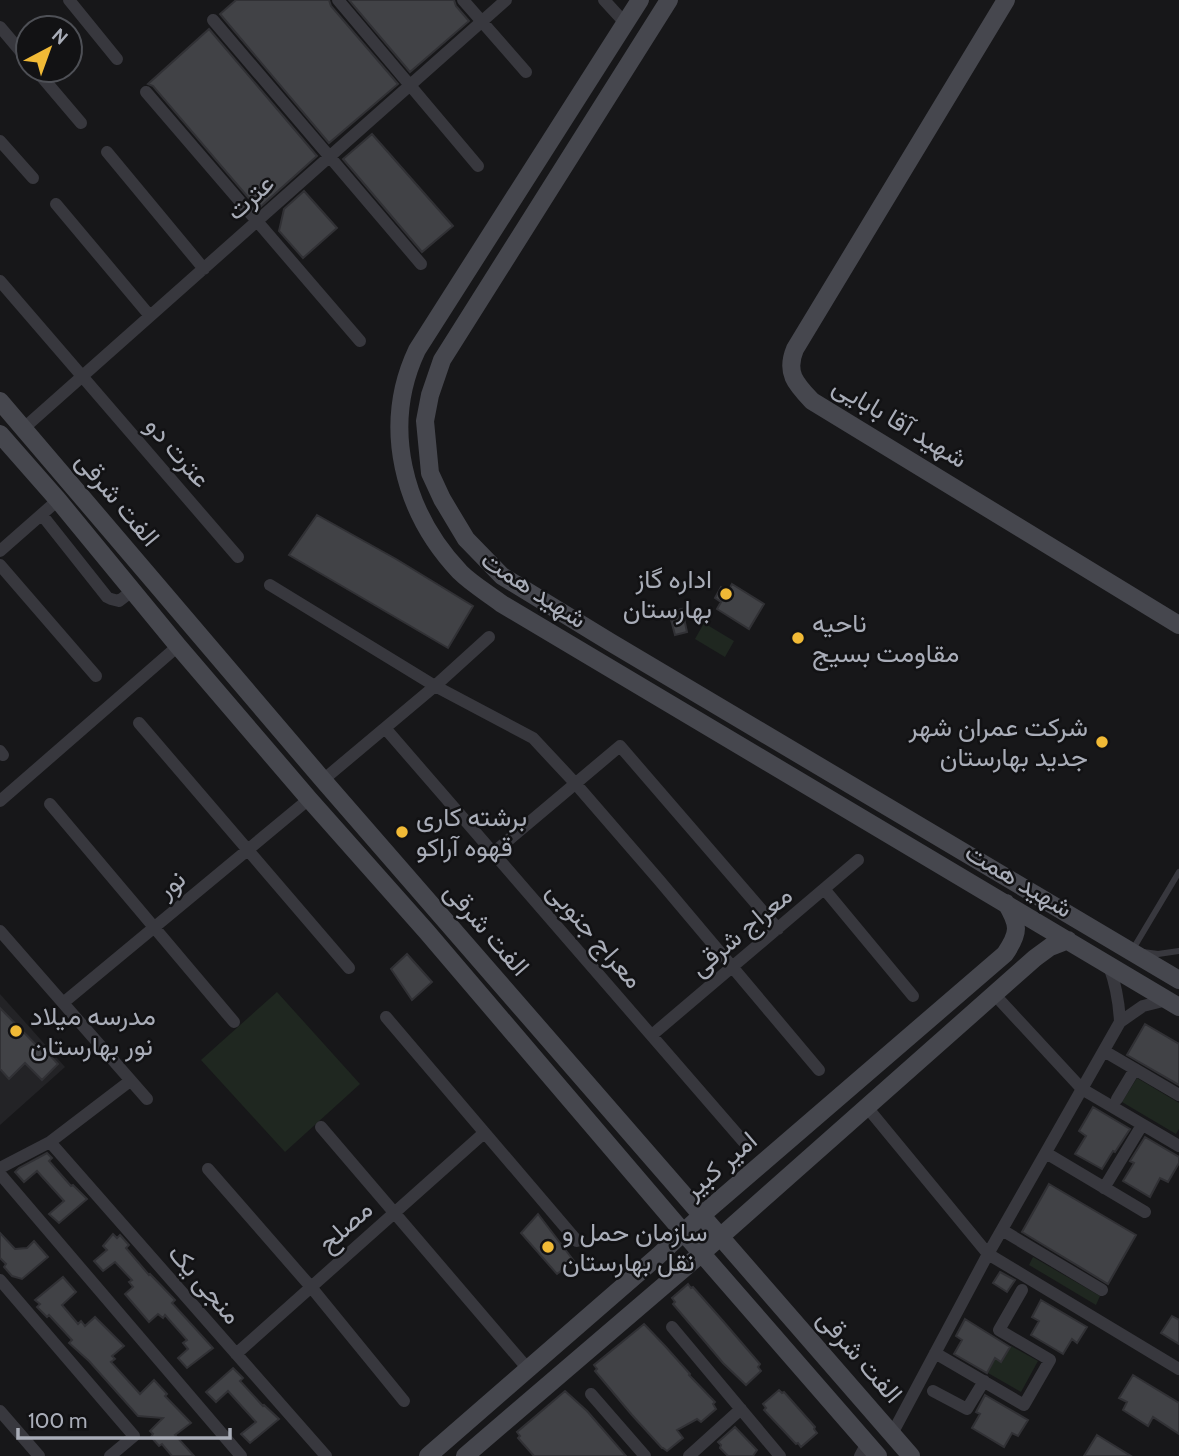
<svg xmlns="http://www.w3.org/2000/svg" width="1179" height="1456" font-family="Cabin,Vazirmatn,sans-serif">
	<rect width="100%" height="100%" fill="#171719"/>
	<path fill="#232326" d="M0 994 65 1067 0 1125Z"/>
	<path fill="#1f2720" d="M704 623 734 641 725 657 695 639Z
		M277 992 360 1084 285 1152 201 1060Z
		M1137 1078 1179 1103V1129L1176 1134 1122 1102Z
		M1033 1257 1100 1296 1096 1305 1029 1265Z
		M1011 1346 1038 1361 1021 1392 988 1373 995 1359 1002 1362Z"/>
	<path fill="#414246" stroke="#313135" stroke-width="2" d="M236 0H329L331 6 398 84 329 143 220 14Z
		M349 0H454L456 6 469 21 410 72Z
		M209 29 317 156 258 209 153 86 148 84Z
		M372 134 453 226 422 252 343 159Z
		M304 191 337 228 303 258 279 231 284 209Z
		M317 515 396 559 473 606 448 648 289 555Z
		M732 584 764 604 749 629 717 609 721 602 715 598 721 587 728 591Z
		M682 609 687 632 675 635 669 612Z
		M407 954 432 982 412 1000 391 969Z
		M0 1008 44 1053 46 1051 58 1064 42 1080 25 1063 9 1079 0 1069Z
		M1145 1024 1179 1044V1085L1127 1055Z
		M1093 1107 1130 1129 1115 1152 1113 1151 1102 1169 1075 1154 1086 1136 1079 1131Z
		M1145 1137 1179 1157V1163L1168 1182 1160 1178 1150 1197 1123 1181 1134 1163 1130 1161Z
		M47 1153 52 1158 49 1161 71 1186 73 1185 87 1199 59 1223 49 1214 64 1201 37 1171 24 1182 15 1172 19 1168Z
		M1049 1184 1136 1235 1108 1284 1022 1232Z
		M538 1214 574 1261 557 1274 521 1233Z
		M0 1233 15 1249 27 1248 34 1241 48 1257 22 1279 12 1276 4 1267 6 1264 0 1258Z
		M113 1234 117 1238 120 1235 129 1245 126 1248 149 1275 150 1274 175 1300 172 1303 213 1348 187 1368 178 1358 188 1349 183 1343 187 1340 165 1315 163 1318 158 1314 149 1322 125 1294 133 1287 129 1282 132 1280 115 1262 103 1271 94 1261 107 1250 103 1246Z
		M1000 1272 1015 1280 1007 1292 993 1283Z
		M63 1277 76 1292 62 1305 78 1324 81 1321 85 1326 95 1317 124 1346 112 1356 115 1359 111 1362 140 1394 154 1380 167 1394 165 1396 191 1423 175 1435 194 1456H172L162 1444 159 1446 151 1437 153 1434 150 1431 163 1418 138 1416 89 1361 69 1343 72 1340 49 1315 47 1317 37 1307 40 1304 35 1300Z
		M688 1284 691 1288 693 1287 723 1321 760 1364 758 1367 761 1371 746 1385 723 1363 673 1304 675 1302 672 1298Z
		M1041 1300 1087 1327 1077 1343 1072 1339 1063 1354 1031 1335 1039 1321 1032 1317Z
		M1172 1316 1179 1320V1344L1161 1333Z
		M965 1319 1010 1347 1001 1362 995 1358 987 1373 954 1354 962 1340 956 1336Z
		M644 1324 665 1346 690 1374 689 1375 715 1402 713 1404 716 1409 701 1422 697 1419 677 1430 683 1438 667 1451 663 1448H662L632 1415 595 1371 597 1369 594 1365Z
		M233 1368 243 1378 240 1381 263 1406 264 1405 279 1419 250 1443 241 1434 256 1422 228 1391 216 1402 206 1392Z
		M1133 1375 1179 1403V1434L1153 1417 1148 1426 1123 1410 1127 1402 1119 1398Z
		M779 1390 782 1393 784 1392 815 1427 814 1429 817 1433 801 1447 798 1443 796 1444 764 1410 766 1408 763 1404Z
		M565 1391 587 1411 626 1456H534L518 1438 520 1436 517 1432Z
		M985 1395 1028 1420 1018 1436 1012 1433 1004 1447 972 1428 980 1414 976 1412Z
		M735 1427 757 1450 753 1456H728L720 1448 721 1445 718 1442Z
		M1097 1435 1131 1456H1084Z"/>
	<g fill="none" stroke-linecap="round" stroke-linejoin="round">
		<path stroke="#38383e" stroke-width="6" d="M1133 949 1179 872
			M1143 952 1158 954 1179 951"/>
		<path stroke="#38383e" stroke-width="12" d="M69 0 117 59
			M338 0 478 166
			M463 0 526 72
			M604 0 626 24
			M213 20 421 264
			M0 27 28 60
			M36 70 81 123
			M146 92 360 341
			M0 141 33 178
			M107 152 204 269
			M56 204 150 316
			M0 281 238 557
			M24 428 506 0
			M42 515 107 597 111 599 119 601 132 591
			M0 551 58 500
			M0 565 96 676
			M270 585 435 686 533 738 575 783 659 880 819 1070
			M139 723 349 968
			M385 728 743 1141
			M0 751 3 755
			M323 780 435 686 489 637
			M0 801 178 646
			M50 804 234 1022
			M493 853 620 746 778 929
			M825 890 913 996
			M0 931 147 1099
			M1109 966C1116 985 1119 1002 1120 1022L1143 1006 1167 1000
			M994 994 1082 1089 1179 1146
			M63 1003 309 799
			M386 1017 577 1241
			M652 1035 858 860
			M1104 1051 1179 1095
			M1117 1099 1135 1069
			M866 1106 988 1254 1179 1369
			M321 1127 528 1369
			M50 1142 326 1456
			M1046 1153 1145 1212
			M0 1168 50 1142 130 1081
			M208 1169 311 1287 404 1401
			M0 1174 241 1456
			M1104 1188 1139 1130
			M1002 1230 1102 1290
			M0 1280 134 1436 110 1456
			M672 1327 780 1456
			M935 1353 1024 1405 1050 1360 999 1330 1022 1290
			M236 1354 484 1133
			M933 1391 967 1409 984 1381
			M591 1394 645 1456
			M0 1411 39 1456
			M892 1434 988 1254 1120 1022
			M689 1456 741 1409
			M860 1456 867 1443"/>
		<path stroke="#46474e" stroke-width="18" d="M640 0 417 350C381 426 403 512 460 572 472 584 489 594 502 604L1179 1007
			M669 0 442 360 430 395 425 421 430 473 442 499 466 539 502 576 610 642 1179 980
			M1006 0 795 349C785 373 796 384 812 401L1179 625
			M0 401 323 780 911 1456
			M0 434 58 500 178 646 309 799 427 932 683 1232 878 1456
			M428 1456 658 1256 702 1215 1005 954C1020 932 1019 925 1006 903
			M465 1456 702 1253 1035 958 1050 947 1068 940"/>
	</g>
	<g fill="#f1ba36" stroke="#121214" stroke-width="2.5">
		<circle cx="726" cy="594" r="7"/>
		<circle cx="798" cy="638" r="7"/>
		<circle cx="1102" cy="742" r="7"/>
		<circle cx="402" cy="832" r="7"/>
		<circle cx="16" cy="1031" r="7"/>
		<circle cx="548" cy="1247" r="7"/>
	</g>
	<g text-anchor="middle" stroke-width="5" stroke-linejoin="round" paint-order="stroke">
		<g font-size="26" fill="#a9adb8" stroke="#121214">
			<text transform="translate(250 197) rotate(-42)" y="9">عترت</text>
			<text transform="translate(900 422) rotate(31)" y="9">شهید آقا بابایی</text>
			<text transform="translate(178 452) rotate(49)" y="9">عترت دو</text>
			<text transform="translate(118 499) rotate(50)" y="9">الفت شرقی</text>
			<text transform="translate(534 589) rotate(33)" y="9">شهید همت</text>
			<text transform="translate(1019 880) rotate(31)" y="9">شهید همت</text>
			<text transform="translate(171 884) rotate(-40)" y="9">نور</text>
			<text transform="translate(487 929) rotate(49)" y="9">الفت شرقی</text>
			<text transform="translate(741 931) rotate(-40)" y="9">معراج شرقی</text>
			<text transform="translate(595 935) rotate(49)" y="9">معراج جنوبی</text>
			<text transform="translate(720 1165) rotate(-41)" y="9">امیر کبیر</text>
			<text transform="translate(345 1226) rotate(-42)" y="9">مصلح</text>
			<text transform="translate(205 1284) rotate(49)" y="9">منجی یک</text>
			<text transform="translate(860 1356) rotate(49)" y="9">الفت شرقی</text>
		</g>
		<g font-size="26" fill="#a9adb8" stroke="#121214" text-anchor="start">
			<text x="712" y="588" text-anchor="end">اداره گاز<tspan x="712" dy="30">بهارستان</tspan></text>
			<text x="812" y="632">ناحیه<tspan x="812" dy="30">مقاومت بسیج</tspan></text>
			<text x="1088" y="736" text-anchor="end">شرکت عمران شهر<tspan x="1088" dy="30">جدید بهارستان</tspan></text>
			<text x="416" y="826">برشته کاری<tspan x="416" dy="30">قهوه آراکو</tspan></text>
			<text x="30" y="1025">مدرسه میلاد<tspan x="30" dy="30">نور بهارستان</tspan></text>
			<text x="562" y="1241">سازمان حمل و<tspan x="562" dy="30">نقل بهارستان</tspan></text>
		</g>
	</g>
	<g transform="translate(49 49) rotate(41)"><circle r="33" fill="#121214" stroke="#4e5056" stroke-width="2"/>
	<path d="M0-5L12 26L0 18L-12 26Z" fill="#f1ba36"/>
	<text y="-10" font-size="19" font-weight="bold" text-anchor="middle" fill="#a9adb8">N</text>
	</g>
	<path d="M18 1428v10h212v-10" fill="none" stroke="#a9adb8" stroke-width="3.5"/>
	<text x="28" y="1428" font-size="21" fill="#a9adb8" stroke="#121214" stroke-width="5" paint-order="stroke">100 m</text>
</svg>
